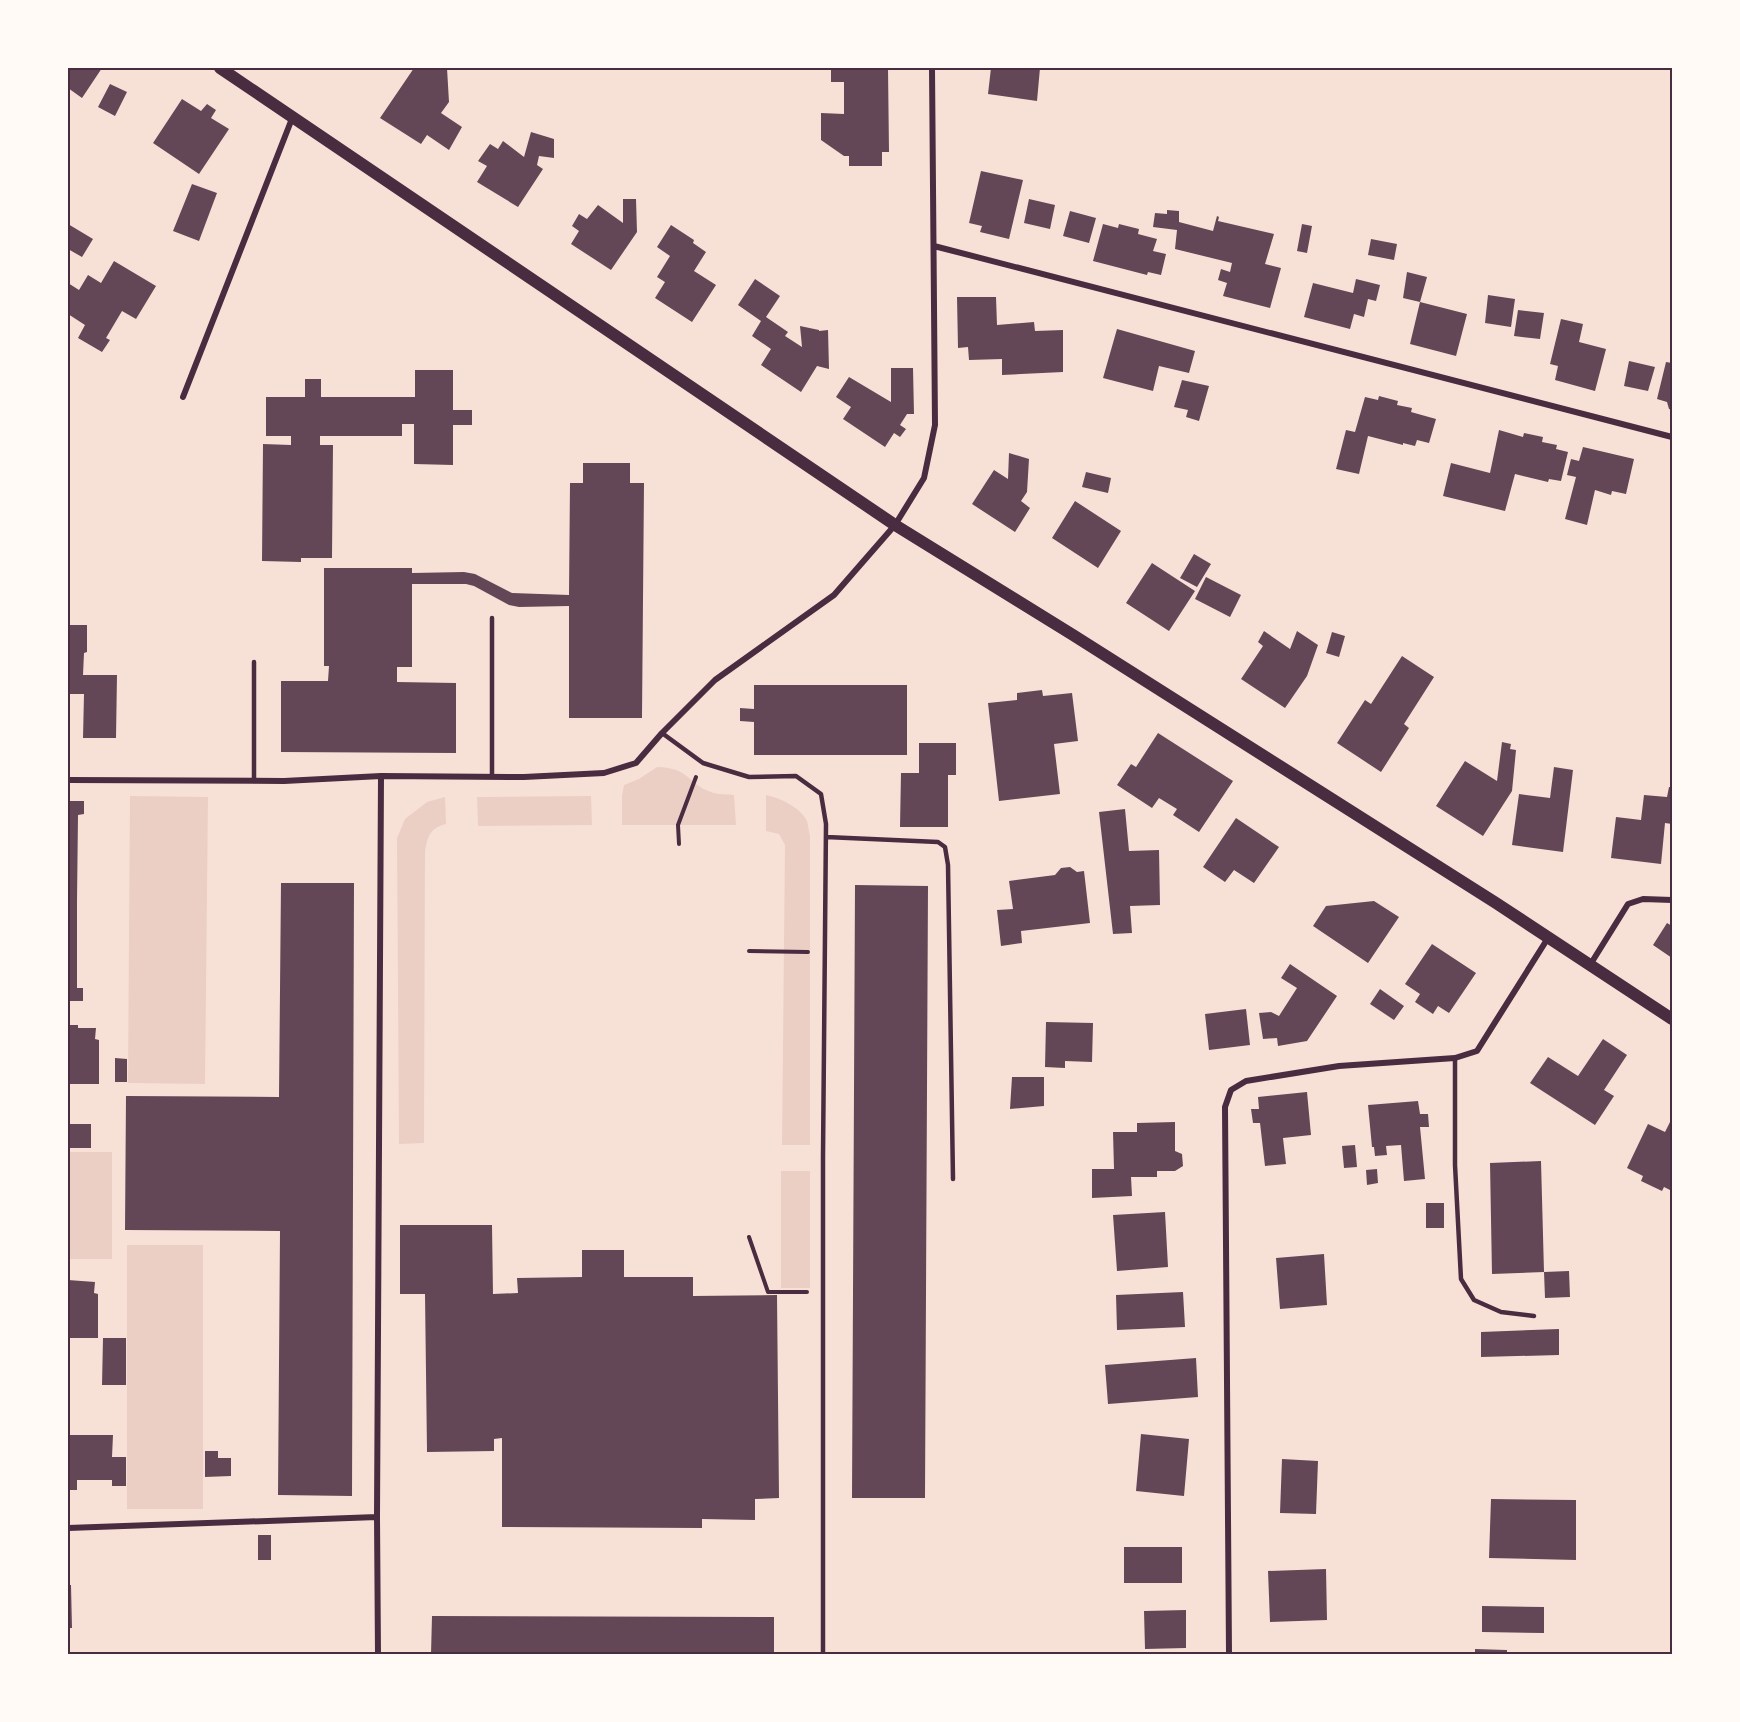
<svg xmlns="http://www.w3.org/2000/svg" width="1740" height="1722" font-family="'Noto Sans',sans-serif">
	<rect width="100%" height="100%" fill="#f7e1d7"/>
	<path fill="#ebcfc5" d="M657 767C691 768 686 783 711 792 718 795 727 794 734 795L736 825H622V796L624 785 639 779Z
		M766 795C780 798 800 807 807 821 808 825 809 832 810 836V1145H782L785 845 779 834 766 831Z
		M130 796 208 797 205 1084 128 1083Z
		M591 796 592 825 478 826 477 797Z
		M445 797 446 824C430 828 427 837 425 853L424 1143 399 1144 397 838 405 819 427 802Z
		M68 1152H112V1259H68Z
		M781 1171H810V1288H781Z
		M127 1245H203V1509H127Z"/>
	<path fill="#644757" d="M68 68H102L82 98 68 88Z
		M414 68H447L449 102 441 113 462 127 449 150 427 135 421 144 380 118Z
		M831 68H888L889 152H882V166H849V156H844L821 140V113L844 114V82H831Z
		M991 68H1040L1037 101 988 94Z
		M110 84 127 92 115 116 98 107Z
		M182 99 201 111 207 104 216 110 211 118 229 129 199 174 153 143Z
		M531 132 554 139V158L539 156 537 165 543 169 518 207 477 182 487 166 478 161 490 144 498 149 503 141 524 157Z
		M981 171 1023 180 1009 239 980 232 982 226 969 223Z
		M192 184 217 193 199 241 173 231Z
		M623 199H636L637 232 611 270 571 244 579 231 572 226 579 214 587 219 598 205 623 223Z
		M1029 199 1055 205 1050 229 1024 223Z
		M1167 210 1179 211V222L1213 231 1217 216 1219 217 1218 221 1274 234 1265 264 1281 268 1270 308 1223 296 1227 283 1218 280 1221 269 1230 272 1232 263 1175 249 1177 230 1153 227 1155 213 1167 214Z
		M1070 211 1096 218 1089 243 1063 236Z
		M68 224 93 239 82 257 68 249Z
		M1103 224 1118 228 1119 224 1139 229 1138 234 1157 239 1153 251 1166 254 1161 275 1148 272 1147 275 1093 261Z
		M1302 224 1312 226 1307 253 1297 251Z
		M671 225 694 240 693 243 706 252 694 271 716 285 692 322 655 298 665 282 657 277 670 256 657 247Z
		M1371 239 1397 244 1394 260 1368 255Z
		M114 261 156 286 136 319 122 311 106 338 110 340 102 352 78 338 85 325 68 314V283L79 290 88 275 101 283Z
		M1407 272 1427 277 1420 302 1467 314 1456 356 1410 344 1420 302 1403 298Z
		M755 279 780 296 766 317 788 332 785 336 802 347 800 326 819 330V331L828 330 829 369 817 366 801 392 761 365 771 349 752 336 761 321 738 305Z
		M1356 279 1380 285 1376 301 1368 299 1364 317 1354 314 1350 329 1304 317 1313 283 1353 293Z
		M1488 295 1515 299 1511 327 1485 323Z
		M957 297H996L997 325 1034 322 1035 331 1063 330V372L1002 375V359L969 360 968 347 958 348Z
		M1518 310 1544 313 1540 339 1514 336Z
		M1561 319 1583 324 1579 342 1606 349 1595 391 1555 380 1558 366 1550 364Z
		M1117 329 1195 351 1189 373 1159 366 1153 391 1103 378Z
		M1629 361 1655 367 1648 391 1624 386Z
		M1666 362 1672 363V410L1669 409 1667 402 1657 399Z
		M891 368H913L914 414H907L900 425 906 429 900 437 894 433 885 447 843 419 851 407 836 397 849 377 891 402Z
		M415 370H453V410H472V425H453V465L414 464V424H402V436H320V445H333L332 558H301V562L262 561 263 444 291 445V436H266V397H305V379H321V397H415Z
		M1182 380 1209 386 1199 421 1186 417 1188 410 1174 407Z
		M1379 396 1398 401 1397 405 1412 408 1411 412 1436 419 1429 443 1417 440 1415 446 1403 443V445L1368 436 1359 474 1336 469 1346 430 1355 432 1365 397 1378 400Z
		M1499 430 1523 437 1524 433 1543 437 1542 442 1557 445 1556 449 1568 452 1561 481 1549 479 1548 482 1515 474 1505 511 1443 496 1451 463 1490 473Z
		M1583 447 1634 459 1626 494 1612 491 1611 495 1595 490 1587 525 1565 519 1576 477 1567 475 1571 459 1579 461Z
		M1009 453 1029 459 1027 492 1021 501 1030 508 1015 532 972 504 994 470 1008 479Z
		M583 463H630V483H644L642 718H569V606L519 607 509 605 474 586 466 584H412V667H397V682L456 683V753L281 752V681H328L329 666H324V568H412V573L464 572 475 574 512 593 569 595 570 483H583Z
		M1086 472 1111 478 1108 493 1082 487Z
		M1075 501 1121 531 1098 568 1052 538Z
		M1194 554 1211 564 1197 587 1180 578Z
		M1152 563 1195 591 1169 631 1126 603Z
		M1206 577 1241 595 1230 617 1195 599Z
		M68 625H87V652L84 653 83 675H117L116 738H83L84 694H68Z
		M1264 631 1290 649 1297 631 1318 645 1307 676 1285 708 1241 679 1263 646 1258 642Z
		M1332 632 1345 636 1339 657 1326 653Z
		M1402 656 1434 677 1404 724 1409 728 1381 772 1337 743 1365 700 1371 704Z
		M754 685H907V755H754V722L740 721V708L754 709Z
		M1042 690 1043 696 1072 693 1078 741 1054 744 1060 794 999 801 988 703 1017 700V693Z
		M1158 733 1233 781 1199 832 1173 815 1177 809 1159 798 1152 808 1117 785 1131 764 1136 767Z
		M1502 742 1511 744 1510 749 1516 750 1512 791 1483 836 1436 806 1465 761 1497 781Z
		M919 743H956V775H948V827H900L901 773H919Z
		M1554 767 1573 770 1563 852 1512 845 1519 794 1550 798Z
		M1669 787H1672V824L1665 823 1661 864 1611 858 1616 817 1641 820 1644 795 1667 797Z
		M68 801H84V814L78 815 77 901V988H83V1001H68Z
		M1125 809 1129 851 1159 850 1160 905 1130 906 1132 933 1113 934 1099 812Z
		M1236 818 1279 847 1254 883 1234 870 1225 882 1203 867Z
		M1070 867 1077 872 1084 871 1090 923 1021 931 1022 943 1001 946 997 910 1013 909 1009 881 1055 875 1061 868Z
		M281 883H354L352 1496 278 1495 280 1231 125 1230 126 1096 279 1097Z
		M855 885 928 886 925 1498H852Z
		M1374 901 1399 917 1368 963 1313 926 1326 906Z
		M1667 923 1672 926V958L1653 945Z
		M1432 944 1476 973 1449 1013 1438 1006 1433 1014 1415 1002 1420 994 1405 984Z
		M1290 964 1337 996 1307 1041 1278 1046 1277 1038 1263 1039 1259 1013 1271 1012 1279 1016 1297 988 1281 978Z
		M1380 989 1404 1006 1394 1020 1370 1004Z
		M1246 1009 1250 1045 1209 1050 1205 1014Z
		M1046 1022 1093 1023 1092 1062 1065 1061V1068L1045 1067Z
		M68 1025H78V1028H96L95 1039 99 1040V1084H70L69 1094H68Z
		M1603 1039 1627 1055 1604 1090 1614 1096 1595 1125 1530 1083 1548 1057 1578 1076Z
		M115 1058 127 1059V1082H115Z
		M1012 1077H1044V1106L1010 1109Z
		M1307 1092 1311 1135 1283 1138 1286 1164 1265 1166 1260 1123H1253L1251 1109H1259L1258 1097Z
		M1418 1101 1420 1114H1428L1429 1127H1420L1425 1179 1404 1181 1401 1145 1386 1146 1387 1155 1375 1156 1374 1147H1372L1368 1105Z
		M1175 1122V1151L1182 1154 1183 1166 1175 1171H1157V1177H1131L1132 1196 1092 1198V1169H1114L1113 1132H1137V1123Z
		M1670 1122 1672 1123V1191L1664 1187 1662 1191 1641 1181 1643 1176 1627 1168 1648 1124 1665 1132Z
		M68 1124H91V1148H68Z
		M1355 1145 1357 1167 1344 1168 1342 1146Z
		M1541 1161 1544 1272 1492 1274 1490 1163Z
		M1377 1169 1378 1183 1367 1185 1366 1170Z
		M1426 1203H1444V1228H1426Z
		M1165 1212 1168 1267 1117 1271 1113 1215Z
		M400 1225H492L493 1294 518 1293 517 1278 582 1277V1250H624V1277H693V1296L777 1295 779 1498 755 1499V1520L702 1519V1528L502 1527V1438L494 1439V1451L427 1452 425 1294H400Z
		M1324 1254 1327 1305 1280 1309 1276 1258Z
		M1569 1271 1570 1297 1545 1298 1544 1272Z
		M68 1280 95 1282 94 1293 98 1294V1338H68Z
		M1183 1292 1185 1327 1117 1330 1116 1295Z
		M1559 1329V1355L1481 1357V1332Z
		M103 1338H126V1385H102Z
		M1196 1358 1198 1397 1108 1404 1105 1365Z
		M1141 1434 1189 1439 1184 1496 1136 1491Z
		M68 1435H113L112 1457H126V1486H112V1480H77V1490H68Z
		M205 1451H218V1458H231V1476L205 1477Z
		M1282 1459 1318 1461 1316 1514 1280 1513Z
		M1491 1499 1576 1500V1560L1489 1558Z
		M258 1535H271V1560H258Z
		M1124 1547H1182V1583H1124Z
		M1326 1569 1327 1620 1270 1622 1268 1571Z
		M68 1585H71L72 1628H68Z
		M1482 1606 1544 1607V1633L1482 1632Z
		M1186 1610V1648L1145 1649 1144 1611Z
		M432 1616 774 1617V1654H431Z
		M1475 1649 1507 1650V1654H1475Z"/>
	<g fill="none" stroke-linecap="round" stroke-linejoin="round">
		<path stroke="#4a2c40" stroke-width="4" d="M679 844 678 825 696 777
			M749 951 808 952
			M749 1237 768 1292H807"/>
		<path stroke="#4a2c40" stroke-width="4.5" d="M492 618V776
			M662 733 703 763 749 777 796 776 821 794 826 824 823 1156V1654
			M254 781V662
			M826 837 938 842 945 847 948 865 953 1179
			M1455 1058V1165L1461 1279 1474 1300 1501 1312 1534 1316"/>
		<path stroke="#4a2c40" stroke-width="6" d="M934 246 1672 437
			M183 397 293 116
			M68 780 284 781 381 776 524 777 604 773 636 763 662 733 715 680 834 595 895 525 924 478 935 425 932 68
			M1590 965 1628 904 1643 899 1672 900
			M68 1528 377 1517
			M378 1654 377 1517 381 776
			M1229 1654 1225 1107 1231 1090 1246 1081 1339 1066 1455 1058 1477 1051 1548 938"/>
		<path stroke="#4a2c40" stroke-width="12" d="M220 68 895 525 1073 635 1496 903 1672 1019"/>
	</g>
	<rect width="1740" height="1722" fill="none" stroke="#fffaf5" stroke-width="138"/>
	<rect x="69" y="69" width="1602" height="1584" fill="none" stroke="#4a2c40" stroke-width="2"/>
</svg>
